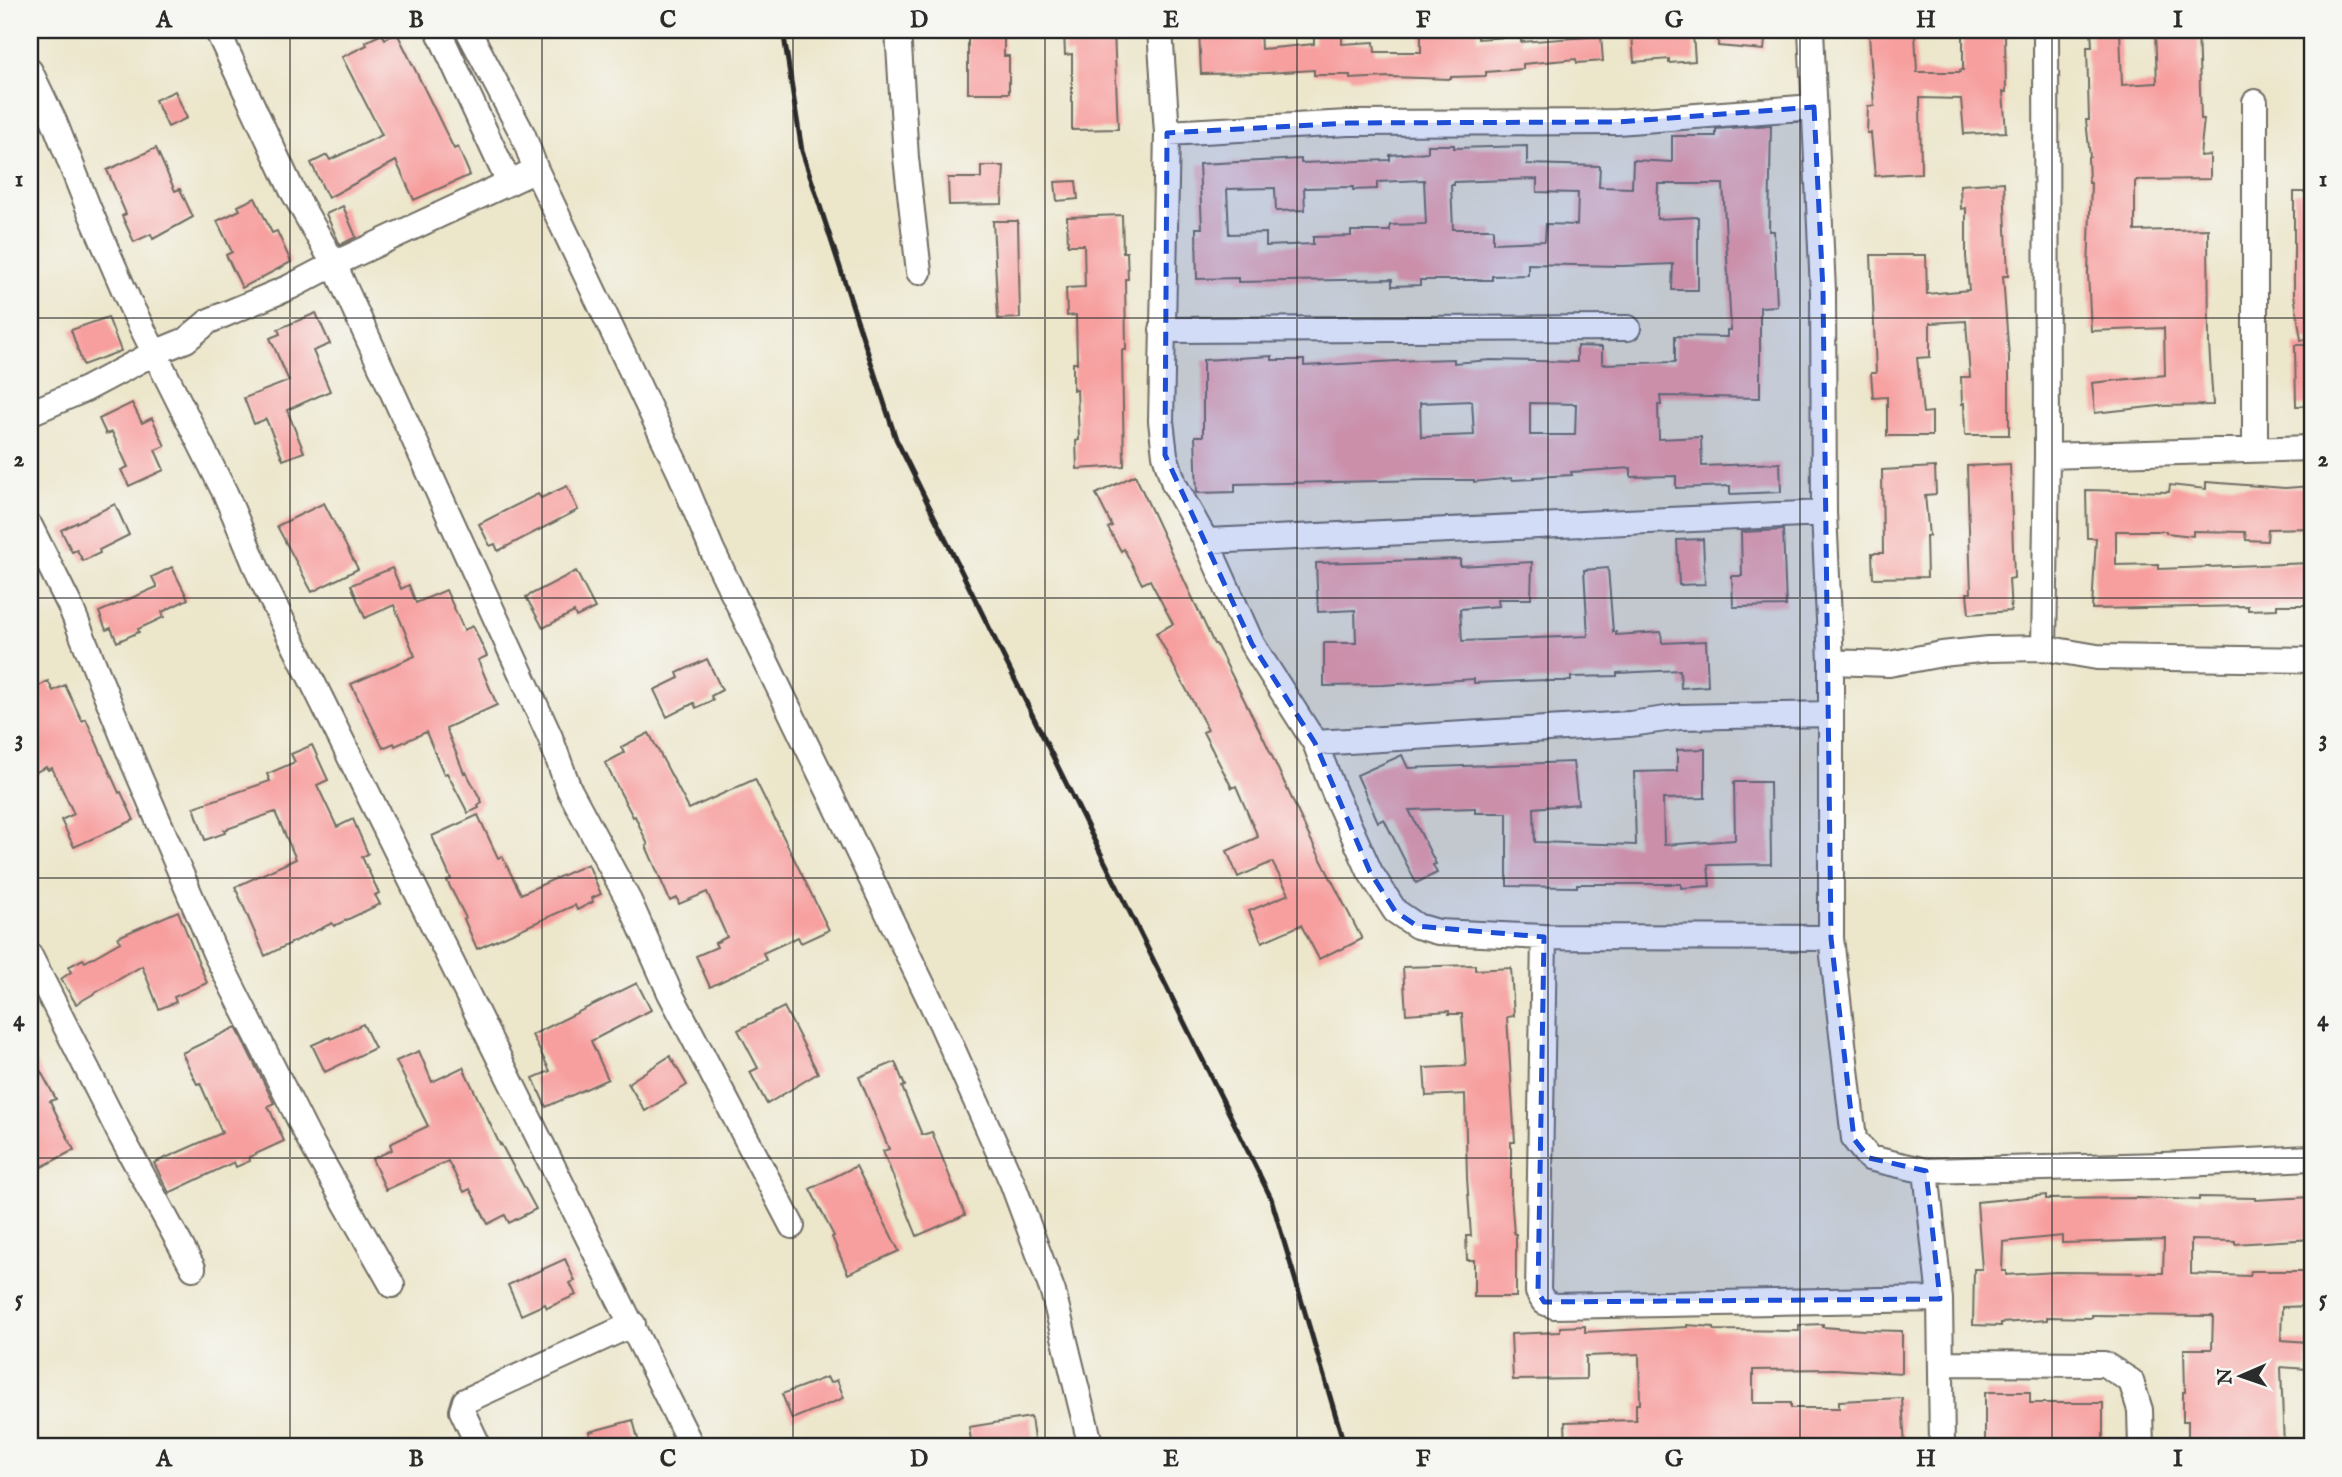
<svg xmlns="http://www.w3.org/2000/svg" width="2342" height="1477" font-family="'IM FELL English',serif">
	<rect width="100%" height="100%" fill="#f6f6f2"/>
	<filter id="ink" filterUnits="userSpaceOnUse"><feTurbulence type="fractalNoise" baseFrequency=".0143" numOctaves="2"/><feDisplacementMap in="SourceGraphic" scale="14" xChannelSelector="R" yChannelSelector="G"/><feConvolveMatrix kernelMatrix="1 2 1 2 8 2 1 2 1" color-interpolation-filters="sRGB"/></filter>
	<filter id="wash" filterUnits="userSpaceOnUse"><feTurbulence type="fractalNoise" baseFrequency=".00686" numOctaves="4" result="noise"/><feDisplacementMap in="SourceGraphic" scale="28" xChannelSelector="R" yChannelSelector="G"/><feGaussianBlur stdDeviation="1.57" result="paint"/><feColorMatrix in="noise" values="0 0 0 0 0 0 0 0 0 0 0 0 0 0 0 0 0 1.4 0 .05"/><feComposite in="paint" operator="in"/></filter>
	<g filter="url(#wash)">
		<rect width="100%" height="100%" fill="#ece6cb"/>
		<g id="blocks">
			<path fill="#f79f9f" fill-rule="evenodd" d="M968 30H1004V56H1009V93H968Z
				M1064 30H1114L1118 129 1072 130V54L1065 55Z
				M1199 30H1260L1261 49 1314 44V30H1342V44L1374 42 1375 52H1421V30H1478V39L1521 36V42L1601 36 1603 61 1577 63 1576 59 1523 64V69L1486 72V76L1451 77V79L1389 77 1350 79V75H1314V70L1267 73 1201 74Z
				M1719 30H1766L1764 50 1718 46Z
				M2091 30H2120L2122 85 2157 83 2155 30H2198L2201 119H2204L2200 156 2210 155V179L2137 180 2135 182V231L2208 229 2209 344 2213 405 2159 406 2095 413 2092 383 2165 375 2164 328 2091 331 2088 273 2091 183H2089L2088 157H2090L2086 120H2089L2087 47H2092Z
				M1653 32 1654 37 1693 34 1695 61 1669 63V59L1634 62 1632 34Z
				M397 33 454 149 458 147 470 175 414 200 396 161 328 198 311 163 327 155 330 160 382 135 342 57 367 45 365 42 382 34 385 39Z
				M1915 33 1917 72H1960V70H1963V33H2005L2006 92H2003L2006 132 1964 134 1961 99 1920 98 1921 173 1875 176 1871 133H1867L1868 106H1874L1869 34Z
				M175 91 187 118 168 127 155 100Z
				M1771 125 1769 231H1774L1777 306 1760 307V398L1660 396 1661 405H1658L1659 439 1701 437 1702 466 1780 463 1781 492 1730 494V486L1676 488V476L1631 477V468L1571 472 1572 475 1534 477V479L1512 480V478L1474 482V480H1428L1235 484V492L1197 493 1195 436H1203V360L1272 356V360H1304V366L1418 360 1454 359V363L1491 360 1577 362V346L1602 347V364L1675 362V336L1727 337V330H1731L1723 184H1658L1657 219 1698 217V290H1672L1673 264 1621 266 1528 264V275L1492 276V280H1420V285L1392 286V279L1238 282V278L1197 279 1196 228H1202L1199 164 1301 159V163L1390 160V155L1428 152V145H1454V148L1527 146V164L1600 166 1599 187 1632 188 1633 160 1672 162V136H1716V129ZM1537 179V192L1578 193 1577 225 1546 224 1545 241 1493 243V229H1453L1451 185H1454V182ZM1424 180 1426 224 1390 225V231H1351V236L1313 237V244L1266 246V233L1229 234 1227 189 1275 188 1276 211 1305 210 1304 188 1353 187V190L1377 189V182ZM1472 401 1474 435 1421 437 1420 403ZM1530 403 1576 404 1575 435H1530Z
				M156 148 175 191 180 189 193 217 153 239 151 234 134 242 122 216 126 214 107 170Z
				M981 166H1004L1002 204 949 205 948 178H981Z
				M1076 181 1078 199 1057 201 1055 182Z
				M2004 182 2008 276H2003L2009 358V435H1965L1964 403 1962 404 1961 377H1970L1966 321 1930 323V357L1917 358 1923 413 1932 412V436H1887V397L1873 398 1871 373H1876L1871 255H1926L1927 294 1969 290 1966 256V208L1961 209 1960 185Z
				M2294 192H2312V339L2301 340 2294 294Z
				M255 198 272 233 277 231 291 262 242 288 226 255 232 252 217 221 240 210 238 206Z
				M343 206 356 237 340 245 326 214Z
				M1122 215 1123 252H1127L1128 279H1125L1126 350H1122L1124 466 1077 469 1076 441 1079 440 1077 390H1073V363H1077L1076 315 1067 316 1066 288 1085 287 1084 245H1068L1067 217Z
				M993 221H1018L1020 318 998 319Z
				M316 313 330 344 313 351 330 391 287 410 304 452 283 460 266 419 254 424 244 398 289 381 270 338 280 334 278 329Z
				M108 317 121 351 83 365 71 330Z
				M2295 345H2312V406H2296Z
				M132 403 142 423 152 418 165 446 155 450 164 470 129 486 121 470 128 467 112 432 106 434 99 419Z
				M2010 464 2014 578 2009 579 2011 611 1969 614 1967 593H1971L1967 466Z
				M1935 467 1936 494 1925 495 1929 536H1926L1927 577 1873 578 1872 553H1883L1882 470Z
				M1135 475 1214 644H1216L1265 741 1310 838 1362 939 1340 950 1339 949 1319 959 1301 925 1262 942 1249 911 1289 894 1272 862 1238 877 1227 851 1258 837 1236 786 1232 788 1203 732 1208 730 1156 633 1173 624 1150 580 1142 584 1124 549 1121 551 1108 528 1112 526 1096 494Z
				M2206 482 2285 488 2311 486 2312 528 2268 529 2267 541 2246 540 2245 532 2193 531V536L2166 533V531H2116V565L2159 564V569L2310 563 2311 605H2277V609L2248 610V606L2092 609 2096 538H2087L2086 490 2169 492 2170 485 2206 489Z
				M567 486 578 510 498 551 495 544 490 546 479 524 538 494 541 498Z
				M324 503 358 569 312 592 277 526Z
				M115 504 129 535 99 550 100 553 83 561 77 550 72 552 61 530Z
				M1783 530 1786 606 1733 607 1732 576H1742L1741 532Z
				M1703 539 1705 584 1679 585 1677 540Z
				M1460 559V566L1532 562 1531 599H1498L1499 606 1460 609 1462 641 1588 636 1584 570 1608 568 1613 632H1616V635L1661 632 1662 643 1706 641 1708 686 1681 688 1680 670 1617 673V676L1571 677V681H1546V680L1474 683V679L1383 685 1324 686V643H1356L1355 610 1318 612 1316 563Z
				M172 567 188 599 162 612 164 617 138 629 139 632 117 642 111 628 106 630 99 612 157 587 152 577Z
				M392 568 401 589 409 585 416 603 446 590 464 630 473 626 487 656 478 660 497 705 446 728 464 773 466 772 482 802 478 805 479 808 468 813 447 773 444 774 426 732 395 746 394 743 383 748 351 684 415 656 394 605 365 618 351 585Z
				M576 571 595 608 576 617 574 612 543 628 526 597Z
				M707 659 722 690 711 696 713 700 696 708 694 703 667 717 654 690 679 678 677 673Z
				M48 681 53 691 65 685 82 721 86 719 119 793 121 792 134 820 74 847 61 820 74 814 52 768 48 770 46 767 30 775V691Z
				M649 733 689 809 755 779 829 930 801 943 798 937 763 953 766 960 710 987 696 956 717 947 715 943 727 937 707 892 679 904 677 898 670 901 646 846 648 845 635 816 633 817 605 763 624 753 621 747Z
				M312 745 328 780 317 785 337 827 353 819 368 854 362 857 379 893 375 895 380 904 334 926 332 923 265 956 235 887 296 859 275 812 224 830 225 833 205 840 194 807 270 781 267 774 295 762 291 754Z
				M1705 749V798L1663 799 1664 845 1735 840 1734 782H1770L1771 864 1708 865 1710 886 1681 888V884H1577V887L1507 886V813H1475V808L1409 810 1436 864 1433 865 1437 873 1416 883 1384 819 1378 822 1357 775 1402 755 1408 768 1573 762 1578 804 1534 808 1535 842 1636 845 1634 772 1677 771V750Z
				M478 815 498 858 502 856 521 894 588 864 601 894 592 898 593 902 577 910 575 905 477 949 464 919 466 918 447 881 451 879 432 836Z
				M178 911 207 983 174 997 176 1002 159 1009 142 966 76 1004 61 979 71 972 68 967 83 959 85 962 120 942 118 937Z
				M1475 965V970L1511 968 1514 1016 1507 1017 1515 1142H1511V1194L1514 1234H1516V1297H1474V1260H1467L1466 1236H1471L1467 1178 1465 1094 1426 1096 1424 1068 1466 1066 1462 1014H1449V1011L1406 1014 1403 967Z
				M637 983 651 1010 591 1041 608 1079 546 1107 533 1078 550 1071 532 1035Z
				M784 1007 818 1073 767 1104 750 1072 758 1068 738 1030Z
				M363 1024 375 1048 325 1072 312 1045 330 1037 331 1039Z
				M236 1027 274 1103 268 1106 284 1141 249 1157 250 1161 236 1167 234 1162 169 1193 154 1163 222 1133 200 1083 197 1084 182 1053Z
				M419 1051 432 1082 463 1067 500 1145 501 1144 536 1209 509 1223 505 1215 488 1224 470 1189 464 1192 448 1161 386 1190 372 1159 392 1150 390 1144 428 1126 396 1061Z
				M30 1052 56 1099 50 1101 74 1150 30 1173Z
				M670 1056 687 1085 645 1111 628 1083Z
				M895 1062 905 1086 902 1087 922 1135 932 1132 965 1215 917 1236 883 1151 889 1149 859 1077Z
				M856 1166 899 1251 848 1274 832 1237 834 1236 810 1189Z
				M2046 1195V1199L2138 1198 2199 1200V1197L2255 1198V1200L2312 1197V1239L2235 1244V1241L2191 1240V1274L2250 1276 2251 1271H2312V1306L2282 1307 2281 1340 2308 1342 2307 1369 2281 1367 2284 1447H2188V1421H2183V1392H2185L2184 1349H2212L2213 1316 2092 1315V1318L2047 1317V1320L2001 1323V1326L1973 1325 1974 1269H1982L1977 1202ZM2062 1236V1243L2164 1240 2163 1273 2056 1272 2006 1275V1271H2002L2003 1242Z
				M565 1259 575 1281 570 1283 576 1295 547 1308 545 1304 521 1315 508 1285Z
				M1823 1324V1327L1863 1330 1902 1331V1373L1834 1369 1753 1370V1403H1791V1408H1839V1401L1902 1398 1905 1447H1725V1443L1663 1442 1611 1444V1447H1566L1565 1422 1636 1420V1404H1640L1639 1354 1586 1356V1379L1513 1380 1511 1334 1560 1332V1327L1585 1326V1332L1687 1327V1325L1714 1327V1330L1799 1331V1325Z
				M827 1377 830 1383 837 1380 844 1398 792 1419 782 1394Z
				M1985 1392H2030V1403H2103V1447H1985Z
				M1031 1417 1035 1447H972L969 1427Z
				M633 1420 640 1447H594L589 1432Z"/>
		</g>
	</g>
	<g filter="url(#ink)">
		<use href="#blocks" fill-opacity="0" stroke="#6f6c63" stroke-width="2"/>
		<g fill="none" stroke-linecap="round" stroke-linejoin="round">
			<g stroke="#6f6c63" stroke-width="28">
				<path id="street" d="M217 30 291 188 334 264 550 737 569 789 629 901 670 993 792 1226
					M438 30 509 183
					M468 30 523 135 536 170 680 473 712 550 942 1025 1012 1182 1053 1292 1091 1447
					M898 30 906 158 919 272
					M1160 30 1167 133 1161 421 1165 455 1174 484 1206 541 1252 644 1315 743 1334 792 1370 872 1395 911 1417 926 1438 932 1544 937 1831 938
					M1811 30 1823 291 1824 513 1831 662V938L1854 1139 1869 1158 1926 1171 2163 1165 2312 1158
					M30 71 54 121 88 207 130 304 226 495 260 576 692 1447
					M2255 102V449
					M1167 133 1348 123 1617 122 1814 107
					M1162 330 1628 328
					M30 413 86 389 154 353 186 340 209 321 290 287 334 264 536 170
					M2047 456 2312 448
					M30 526 71 608 134 764 215 953 308 1137 392 1285
					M1206 541 1824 513
					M2044 648 2047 456 2046 30
					M1831 662 1889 664 1942 654 1989 649 2044 648 2097 657 2312 660
					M1315 743 1630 724 1680 717 1830 714
					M1544 937 1538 1292 1544 1302 1554 1306 1940 1299
					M30 956 121 1136 193 1268
					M1926 1171 1940 1299 1942 1447
					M1942 1363 2104 1364 2131 1381 2140 1410 2141 1447
					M479 1447 462 1411 465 1401 633 1324"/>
			</g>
			<use href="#street" stroke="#fff" stroke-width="24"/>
			<path stroke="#2b2b2b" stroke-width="5" d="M783 30 802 151 896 439 1271 1198 1345 1447"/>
		</g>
	</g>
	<path fill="#1d4ed8" fill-opacity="0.2" stroke="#1d4ed8" stroke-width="5" stroke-dasharray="14 9" stroke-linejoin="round" d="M1814 107 1823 291 1831 938 1854 1139 1869 1158 1926 1171 1940 1299 1544 1302 1538 1292 1544 937 1417 926 1395 911 1370 872 1315 743 1252 644 1165 455 1167 133 1348 123 1617 122Z"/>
	<path fill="none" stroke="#2b2b2b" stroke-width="2" stroke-opacity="0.55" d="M290 30V1447M542 30V1447M793 30V1447M1045 30V1447M1297 30V1447M1548 30V1447M1800 30V1447M2052 30V1447M30 318H2312M30 598H2312M30 878H2312M30 1158H2312"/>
	<rect width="2342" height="1477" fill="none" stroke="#f6f6f2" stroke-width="77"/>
	<g transform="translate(2241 1376) rotate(268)" stroke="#f6f6f2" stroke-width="5" paint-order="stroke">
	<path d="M0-5L12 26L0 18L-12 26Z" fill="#2b2b2b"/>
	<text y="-10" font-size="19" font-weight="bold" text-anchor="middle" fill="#2b2b2b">N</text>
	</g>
	<rect x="38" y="38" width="2266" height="1400" fill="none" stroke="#2b2b2b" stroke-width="2.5"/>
	<g font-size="23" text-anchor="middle" font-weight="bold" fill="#2b2b2b">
		<text x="164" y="27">A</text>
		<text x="416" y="27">B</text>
		<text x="668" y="27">C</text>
		<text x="919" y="27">D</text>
		<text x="1171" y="27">E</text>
		<text x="1423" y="27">F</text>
		<text x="1674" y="27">G</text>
		<text x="1926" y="27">H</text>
		<text x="2178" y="27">I</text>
		<text x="19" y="186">1</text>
		<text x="2323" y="186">1</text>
		<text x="19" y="466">2</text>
		<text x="2323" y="466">2</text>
		<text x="19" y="746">3</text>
		<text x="2323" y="746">3</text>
		<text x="19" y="1026">4</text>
		<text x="2323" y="1026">4</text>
		<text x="19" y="1306">5</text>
		<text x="2323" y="1306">5</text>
		<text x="164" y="1466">A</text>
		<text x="416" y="1466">B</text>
		<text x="668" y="1466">C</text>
		<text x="919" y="1466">D</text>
		<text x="1171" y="1466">E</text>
		<text x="1423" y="1466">F</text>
		<text x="1674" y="1466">G</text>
		<text x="1926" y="1466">H</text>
		<text x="2178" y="1466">I</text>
	</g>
</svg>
